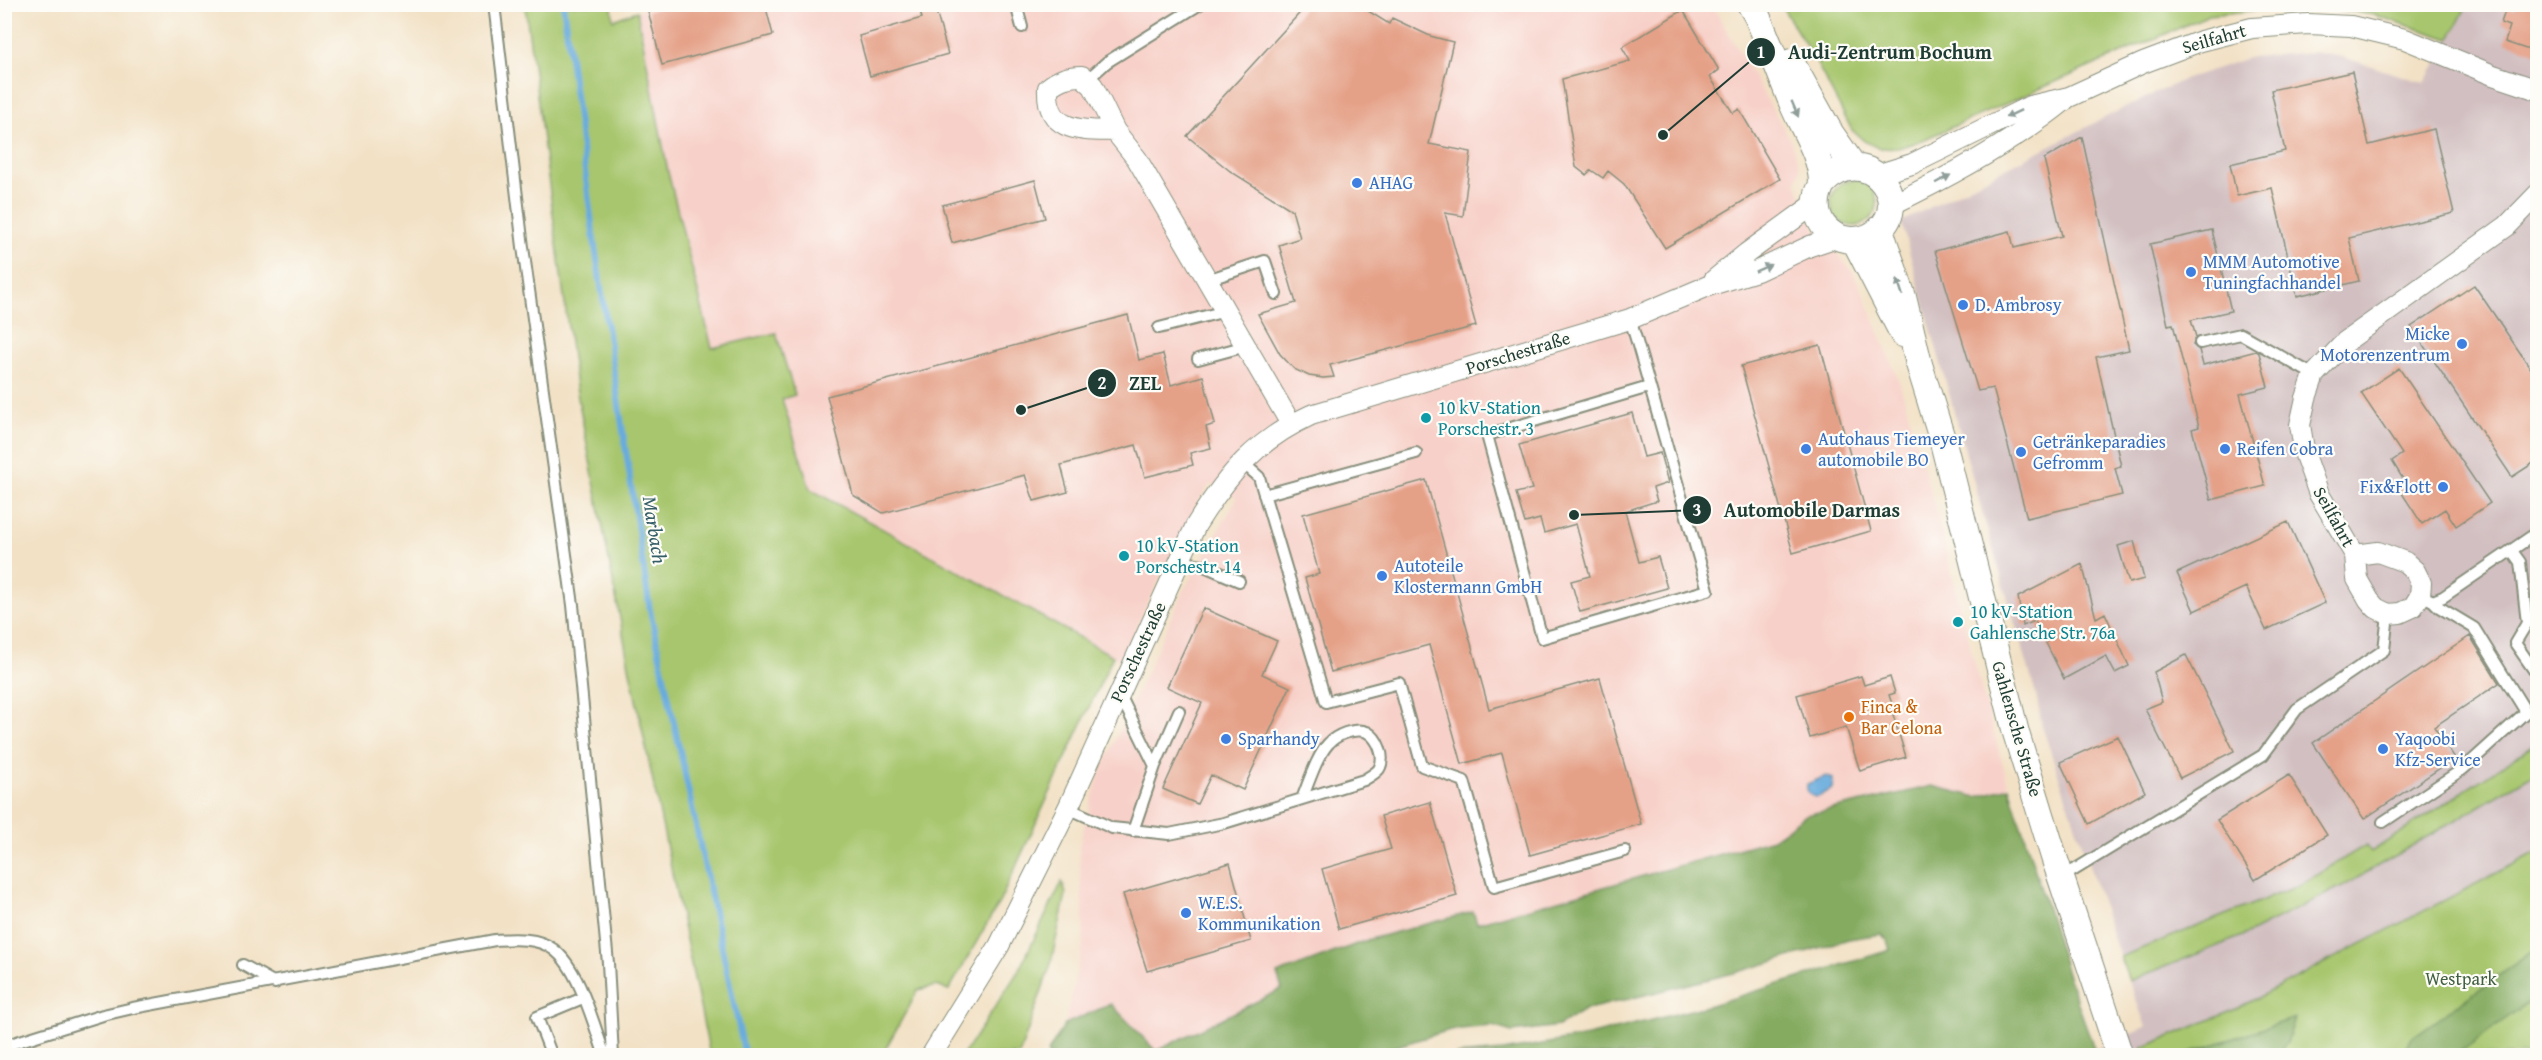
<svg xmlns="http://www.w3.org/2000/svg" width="2542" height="1060" font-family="'Gentium Book Plus',serif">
	<rect width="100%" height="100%" fill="#fdfcf7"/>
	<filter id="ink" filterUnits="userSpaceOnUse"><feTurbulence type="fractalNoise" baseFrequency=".0167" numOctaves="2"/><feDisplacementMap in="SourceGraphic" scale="12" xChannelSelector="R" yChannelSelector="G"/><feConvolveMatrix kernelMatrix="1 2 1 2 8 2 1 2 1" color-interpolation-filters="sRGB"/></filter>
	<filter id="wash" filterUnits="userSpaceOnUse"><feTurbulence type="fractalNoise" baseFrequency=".008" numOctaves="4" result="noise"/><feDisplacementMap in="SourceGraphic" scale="24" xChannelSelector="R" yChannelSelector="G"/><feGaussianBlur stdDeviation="1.35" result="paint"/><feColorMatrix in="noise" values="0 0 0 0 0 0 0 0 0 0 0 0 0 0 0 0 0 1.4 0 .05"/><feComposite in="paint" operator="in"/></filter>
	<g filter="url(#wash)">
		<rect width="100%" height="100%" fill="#f2e1c5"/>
		<path fill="#f7d1c9" d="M663 4 1712 5 1791 141 1800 169 1796 182 1815 229 1852 271 1864 295 1900 384 1931 494 1983 695 2009 787 1977 797 1932 786 1806 815 1773 839 1668 870 1476 924 1472 912 1277 975 1282 989 1156 1051 1112 1005 1065 1024 1084 940 1079 846 1098 778 1184 590 1237 498 1210 484 1199 499 1120 660 810 489 782 398 795 394 712 348 668 172 637 11Z"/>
		<path fill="#d2bfc1" d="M2467 5H2537V743L2370 853 2366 845 2298 886 2120 957 2042 726 2036 694 1986 525 1901 222 2112 114 2183 80 2251 57 2313 52 2342 57 2425 83 2457 28Z
			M2537 772V892L2182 1055 2073 1056 2087 1050 2091 1051 2146 1027 2129 981 2245 935 2354 880Z"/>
		<path fill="#a7c66d" stroke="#638250" stroke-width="1.5" d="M525 5H612L613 20 637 11 668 172 712 348 776 333 795 395 782 399 810 489 1113 656 1000 901 949 990 936 986 918 990 882 1055H710L630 671 576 387Z
			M1781 5H2467L2450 39 2374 15 2307 5 2209 15 1918 142 1898 148H1878L1864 141 1852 130 1815 60Z
			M1831 203a23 23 0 1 1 46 0a23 23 0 1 1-46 0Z
			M2537 743V772L2354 880 2245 935 2129 981 2120 957 2298 886 2366 845 2371 852Z
			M2537 852V1055L2144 1056 2142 1048 2234 1010Z
			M1062 882 1066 894 1050 967 1019 1055H963L1018 972Z"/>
		<path fill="#85ab60" stroke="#52744a" stroke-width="1.5" d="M1932 786 1977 797 2009 787 2068 976 2094 1048 2073 1056 1456 1055 1503 1051 1588 1036 1711 1005 1890 950 1887 940 1881 934 1849 939 1738 972 1584 1010 1559 1026 1512 1032 1492 1026 1450 1030 1368 1055H1048V1052L1065 1024 1111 1004 1156 1051 1282 989 1277 974 1370 939 1473 912 1477 923 1773 839 1806 815Z
			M2537 948V996L2456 1055H2403L2410 1039Z
			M2295 1018 2287 1043 2276 1055H2182Z"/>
		<path fill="#68abdd" stroke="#447488" stroke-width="1.5" d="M1826 776 1833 779 1832 789 1818 797C1809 797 1806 791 1807 784Z"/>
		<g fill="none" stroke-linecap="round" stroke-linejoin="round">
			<path stroke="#68abdd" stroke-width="6" d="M563 4 595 247 650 610 745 1056"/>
		</g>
		<g id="blocks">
			<path fill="#e5a188" d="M673 4H765L773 35 662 65 648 11Z
				M934 4 948 54 870 76 859 36 922 18 919 8Z
				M1308 4H1357L1389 24 1392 18 1430 36 1453 42 1429 144 1471 152 1463 216 1445 213 1476 326 1330 365 1334 377 1323 378 1309 376 1294 369 1280 354 1258 314 1296 303 1279 245 1300 238 1292 210 1230 171 1187 136Z
				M2517 4H2538V53L2505 42 2510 26 2501 23 2506 8 2515 10Z
				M1683 10 1719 70 1710 77 1733 113 1739 109 1780 179 1665 248 1624 184 1608 171 1603 178 1591 170 1586 175 1576 167 1562 79 1630 61 1622 47Z
				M2352 72 2369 145 2434 129 2454 213 2349 238 2359 281 2297 296 2272 188 2237 196 2230 164 2285 151 2271 90Z
				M2082 137 2129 350 2096 357 2121 466 2115 468 2122 495 2027 518 1993 388 1978 391 1935 251 2010 231 2014 248 2062 236 2044 159Z
				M1035 180 1045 218 952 243 942 205Z
				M2212 230 2231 311 2191 320 2196 337 2193 345 2199 350 2203 365 2256 351 2259 353 2268 387 2240 394 2265 486 2211 500 2192 429 2199 427 2173 324 2168 325 2150 244Z
				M2474 285 2538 379V460L2512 477 2411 327Z
				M1128 315 1139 360 1163 354 1171 385 1203 376 1215 424 1206 427 1211 448 1190 453 1193 465 1145 477 1136 445 1061 465 1068 492 1034 501 1025 475 883 513 853 495 827 396Z
				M1820 345 1871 531 1793 553 1741 366Z
				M2399 368 2490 503 2456 526 2445 509 2422 524 2396 484 2403 479 2392 461 2402 454 2361 393Z
				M1632 413 1644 457 1660 453 1668 483 1653 488 1657 501 1625 511 1639 562 1658 557 1667 588 1580 612 1571 581 1590 576 1576 524 1544 533 1540 519 1525 523 1516 493 1532 489 1519 445Z
				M1426 480 1489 709 1600 678 1641 824 1530 855 1502 753 1462 764 1429 645 1331 672 1305 578 1319 574 1303 514Z
				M2288 522 2325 603 2266 630 2246 587 2194 611 2177 573Z
				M2134 541 2144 579 2129 583 2118 546Z
				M2082 564 2096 618 2105 613 2129 666 2115 673 2106 656 2064 679 2035 621 2023 626 2018 597Z
				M1203 608 1277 641 1262 674 1290 687 1243 790 1211 775 1197 804 1163 789 1202 703 1167 687Z
				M2470 636 2499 683 2434 727 2455 758 2364 819 2313 743Z
				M2186 655 2234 751 2180 778 2145 709 2162 702 2154 672Z
				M1861 676 1864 685 1890 677 1895 693 1889 695 1893 707 1891 708 1906 757 1860 771 1846 727 1810 738 1797 695Z
				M2118 736 2145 792 2089 824 2060 762Z
				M2289 775 2327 835 2255 880 2217 820Z
				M1430 802 1457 896 1339 929 1322 869 1391 849 1381 816Z
				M1230 863 1251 941 1147 971 1123 894Z"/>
		</g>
	</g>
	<g filter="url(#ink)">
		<use href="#blocks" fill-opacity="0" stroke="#888f7c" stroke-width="1.5"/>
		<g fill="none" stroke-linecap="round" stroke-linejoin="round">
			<g stroke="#888f7c" stroke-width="14">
				<path id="service" d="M494 4 523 247 573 605 608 963 613 1056
					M1016 4 1022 27
					M4 6 5 4
					M1088 79 1107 62 1200 4
					M1207 280 1265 261 1276 294
					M1630 319 1637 342 1708 590 1542 638 1487 435 1649 387
					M1159 328 1226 311
					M2200 343 2241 334 2314 375
					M1198 359 1246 346
					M1242 462 1259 477 1326 702 1399 683 1422 766 1464 781 1494 887 1625 851
					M1264 495 1416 453
					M2512 551 2520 562 2527 623 2515 643 2538 676
					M1179 561 1202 565 1239 581
					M2429 599 2433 601 2443 597 2538 532
					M1119 693 1155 766 1179 711
					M1068 808 1112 828 1169 834 1224 823 1364 780C1369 777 1376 773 1379 769 1386 757 1378 738 1367 732 1355 727 1336 735 1328 744 1316 758 1309 782 1302 799
					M2383 822 2463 769 2526 712 2474 628 2439 607 2433 601
					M1133 831 1155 766
					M2061 878 2263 755 2297 709 2384 650 2388 614
					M243 965 275 983
					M4 1046 103 1015 133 1008 495 940C513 939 537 937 553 949 579 967 594 1026 605 1056
					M552 1056 537 1017 583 998"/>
			</g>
			<g stroke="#888f7c" stroke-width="22">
				<path id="minor" d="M1115 131C1081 130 1046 133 1048 88 1059 79 1068 76 1082 76L1093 86 1115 131 1137 159 1291 424
					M1876 175 1912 164 2030 106 2069 97 2143 63 2201 41 2252 28 2308 24 2351 26 2405 39 2493 75 2538 90
					M1891 205C1951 176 2012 143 2064 101
					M1714 280 1747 253 1816 203
					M2355 555 2378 552 2405 562 2415 571 2421 583 2420 596 2413 607 2400 613 2388 614 2376 608 2369 600 2357 579 2355 555 2319 494 2305 455 2300 425 2306 398 2314 375 2345 342 2507 226 2538 194
					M931 1056 999 946 1068 808 1196 525C1228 474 1255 441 1311 415L1630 319 1708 286 1757 271 1810 246 1837 237"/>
			</g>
			<g stroke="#888f7c" stroke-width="28">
				<path id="tertiary" d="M1750 4 1757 16C1770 45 1781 76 1793 105 1803 129 1821 155 1822 182 1822 186 1819 190 1818 194 1815 205 1817 216 1823 225 1836 243 1863 245 1879 230 1914 200 1865 139 1823 183
					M1791 62 1831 134 1854 167
					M1880 230 1903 297 1919 364 1943 442 2016 733 2054 857 2120 1056
					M1855 241 1903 334"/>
			</g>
			<use href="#service" stroke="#fff" stroke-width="10"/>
			<use href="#minor" stroke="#fff" stroke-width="20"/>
			<use href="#tertiary" stroke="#fff" stroke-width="26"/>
		</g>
		<defs><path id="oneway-solid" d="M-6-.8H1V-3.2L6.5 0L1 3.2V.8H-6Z" transform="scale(1.5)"/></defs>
		<g fill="#8f9e9a">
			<use href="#oneway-solid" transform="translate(1795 109) rotate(67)"/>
			<use href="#oneway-solid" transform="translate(2013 114) rotate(155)"/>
			<use href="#oneway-solid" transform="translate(1943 179) rotate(-28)"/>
			<use href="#oneway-solid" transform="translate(1763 268) rotate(-24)"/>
			<use href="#oneway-solid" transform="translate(1900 287) rotate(-108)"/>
		</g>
	</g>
	<g fill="#3f7fe0" stroke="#fdfcf7" stroke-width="2">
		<circle cx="1357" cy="183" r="6"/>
		<circle cx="2191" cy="272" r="6"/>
		<circle cx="1963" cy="305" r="6"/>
		<circle cx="2462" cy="344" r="6"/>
		<circle cx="1806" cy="449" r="6"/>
		<circle cx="2225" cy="449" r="6"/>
		<circle cx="2021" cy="452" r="6"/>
		<circle cx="2443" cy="487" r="6"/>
		<circle cx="1382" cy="576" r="6"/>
		<circle cx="1226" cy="739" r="6"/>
		<circle cx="2383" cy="749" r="6"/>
		<circle cx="1186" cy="913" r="6"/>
	</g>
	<g fill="#0f9aa8" stroke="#fdfcf7" stroke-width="2">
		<circle cx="1426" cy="418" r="6"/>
		<circle cx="1124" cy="556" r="6"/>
		<circle cx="1958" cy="622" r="6"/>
	</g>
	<circle fill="#e8710a" stroke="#fdfcf7" stroke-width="2" cx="1849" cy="717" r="6"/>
	<g text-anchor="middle" stroke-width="4.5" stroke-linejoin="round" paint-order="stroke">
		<g font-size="18" fill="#1f3d34" stroke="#fdfcf7">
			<text transform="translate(2214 39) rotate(-16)" y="6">Seilfahrt</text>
			<text transform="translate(1518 353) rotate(-17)" y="6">Porschestraße</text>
			<text transform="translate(2334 517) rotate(61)" y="6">Seilfahrt</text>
			<text transform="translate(1138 652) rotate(-65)" y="6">Porschestraße</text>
			<text transform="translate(2017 729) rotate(74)" y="6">Gahlensche Straße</text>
		</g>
		<g font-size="18" fill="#366cbe" stroke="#fdfcf7" text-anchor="start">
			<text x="1369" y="189">AHAG</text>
			<text x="2203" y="268">MMM Automotive<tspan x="2203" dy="21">Tuningfachhandel</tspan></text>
			<text x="1975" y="311">D. Ambrosy</text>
			<text x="2450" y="340" text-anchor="end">Micke<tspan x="2450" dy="21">Motorenzentrum</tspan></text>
			<text x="1818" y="445">Autohaus Tiemeyer<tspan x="1818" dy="21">automobile BO</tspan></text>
			<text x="2033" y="448">Getränkeparadies<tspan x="2033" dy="21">Gefromm</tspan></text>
			<text x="2237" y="455">Reifen Cobra</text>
			<text x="2431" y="493" text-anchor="end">Fix&amp;Flott</text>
			<text x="1394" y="572">Autoteile<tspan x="1394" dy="21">Klostermann GmbH</tspan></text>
			<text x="1238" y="745">Sparhandy</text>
			<text x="2395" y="745">Yaqoobi<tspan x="2395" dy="21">Kfz-Service</tspan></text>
			<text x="1198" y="909">W.E.S.<tspan x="1198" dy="21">Kommunikation</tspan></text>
		</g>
		<g font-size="18" fill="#0d838f" stroke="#fdfcf7" text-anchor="start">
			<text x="1438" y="414">10 kV-Station<tspan x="1438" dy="21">Porschestr. 3</tspan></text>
			<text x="1136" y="552">10 kV-Station<tspan x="1136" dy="21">Porschestr. 14</tspan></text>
			<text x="1970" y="618">10 kV-Station<tspan x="1970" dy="21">Gahlensche Str. 76a</tspan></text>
		</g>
		<g font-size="18" fill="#c56008" stroke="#fdfcf7" text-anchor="start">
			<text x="1861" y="713">Finca &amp;<tspan x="1861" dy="21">Bar Celona</tspan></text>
		</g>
		<g font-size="18" fill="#415f42" stroke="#fdfcf7">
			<text x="2461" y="985">Westpark</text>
		</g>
		<g font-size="20" font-style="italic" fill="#355e67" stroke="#fdfcf7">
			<text transform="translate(655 530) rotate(81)" y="7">Marbach</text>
		</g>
	</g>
	<path fill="none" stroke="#1f3d34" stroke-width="2" d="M1663 135L1761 52M1021 410L1102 383M1574 515L1697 510"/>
	<g fill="#1f3d34" stroke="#fdfcf7" stroke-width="2">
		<circle cx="1663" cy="135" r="6"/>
		<circle cx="1021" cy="410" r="6"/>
		<circle cx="1574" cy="515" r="6"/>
		<circle cx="1761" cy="52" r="15"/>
		<circle cx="1102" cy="383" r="15"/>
		<circle cx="1697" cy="510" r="15"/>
	</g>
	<g font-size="18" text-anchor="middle" font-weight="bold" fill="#fff">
		<text x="1761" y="58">1</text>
		<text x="1102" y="389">2</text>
		<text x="1697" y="516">3</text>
	</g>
	<g font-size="20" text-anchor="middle" font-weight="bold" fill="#1f3d34" stroke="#fdfcf7" stroke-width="4.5" stroke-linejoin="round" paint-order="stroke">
		<text x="1890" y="59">Audi-Zentrum Bochum</text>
		<text x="1145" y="390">ZEL</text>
		<text x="1812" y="517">Automobile Darmas</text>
	</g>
	<rect width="2542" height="1060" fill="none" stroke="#fdfcf7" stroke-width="24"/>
</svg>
